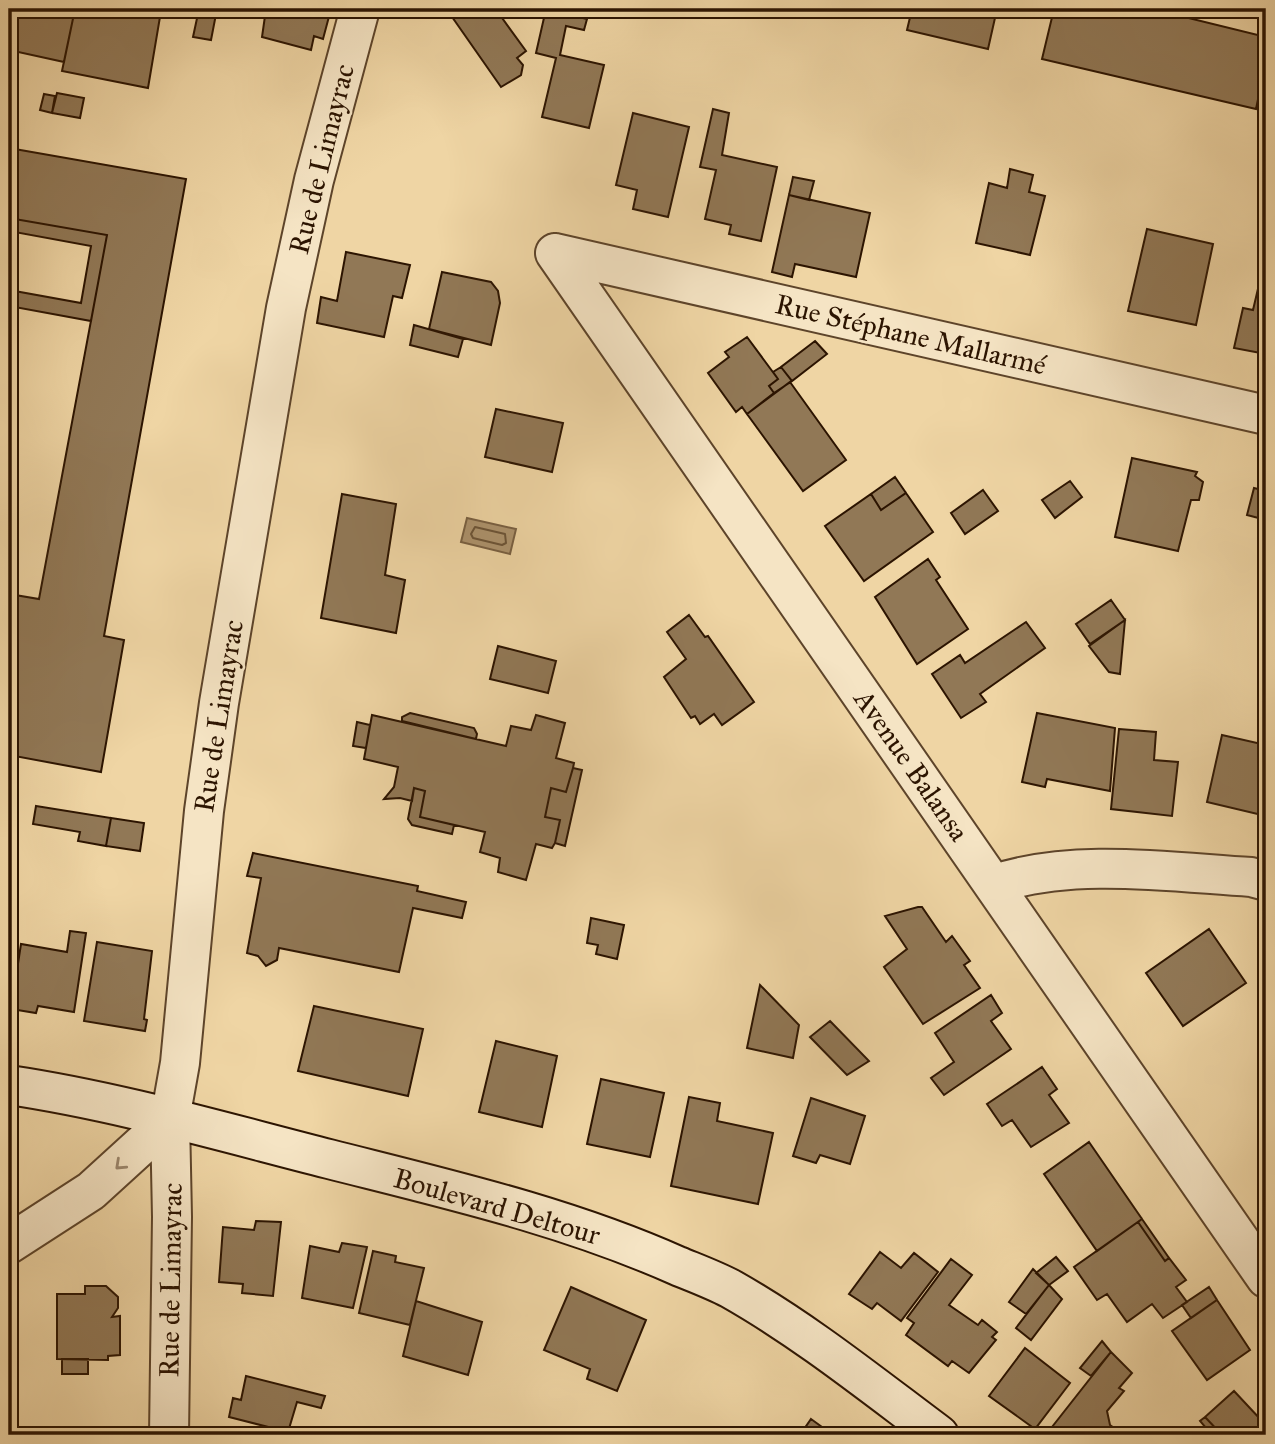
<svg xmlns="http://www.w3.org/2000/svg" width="1275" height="1444" font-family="'IM FELL Great Primer',serif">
	<rect width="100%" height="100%" fill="#efd5a4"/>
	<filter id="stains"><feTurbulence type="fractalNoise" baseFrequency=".00286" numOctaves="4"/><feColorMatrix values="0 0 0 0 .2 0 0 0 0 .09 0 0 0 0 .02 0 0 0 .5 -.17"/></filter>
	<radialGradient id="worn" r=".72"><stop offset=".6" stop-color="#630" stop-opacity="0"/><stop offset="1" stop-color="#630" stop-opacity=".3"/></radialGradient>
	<path fill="#ad936d" stroke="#796042" stroke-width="2" d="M467 518 516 529 510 554 461 542Z"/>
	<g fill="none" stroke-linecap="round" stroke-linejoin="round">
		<path stroke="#6c5437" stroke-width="2" d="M475 527 505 534 506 543 502 545 473 538 471 534Z"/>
	</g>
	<path fill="#917856" stroke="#2c1401" stroke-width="2" d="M9 9H75L64 62 9 50Z
		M75 9 161 11 148 88 62 71Z
		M199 9H217L211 40 193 37Z
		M266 9H331L323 39 314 36 311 50 262 37Z
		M457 9 497 11 526 51 517 58 523 65 521 75 501 87 450 14Z
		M546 9 587 19 584 30 566 26 560 55 604 65 589 128 542 117 556 58 536 53Z
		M912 9H997L988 49 907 30Z
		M1054 9H1152L1266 37V61L1256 109 1042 59Z
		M57 93 84 98 80 118 52 113Z
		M44 94 55 96 52 113 40 110Z
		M713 109 729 113 722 155 777 167 761 241 729 234 731 225 705 219 716 170 700 167Z
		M633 113 689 127 668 217 633 209 637 190 616 185Z
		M9 148 186 179 104 636 124 640 101 772 9 755V594L39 599 107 235 9 218Z
		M1010 169 1033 175 1029 192 1045 196 1030 255 976 243 989 183 1007 188Z
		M793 177 814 181 809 200 789 195Z
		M789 195 870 213 856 277 795 264 792 277 772 272Z
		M9 218 107 235 91 321 9 306V290L81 303 91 246 9 231Z
		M1147 229 1213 244 1196 325 1128 311Z
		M346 252 410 265 402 298 393 296 384 337 317 323 321 297 337 301Z
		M1265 259H1266V354L1234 348 1243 308 1253 310Z
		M442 272 491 282 498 291 500 303 491 345 429 329Z
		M414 325 463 339 458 357 410 345Z
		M747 337 778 379 769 386 774 393 747 414 742 407 736 412 708 373 729 357 725 352Z
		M815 341 827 354 792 381 781 367Z
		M781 367 792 381 774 393 769 386 778 379 773 372Z
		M790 382 846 460 803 491 747 414Z
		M496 409 563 423 552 472 485 457Z
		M1132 458 1197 472 1195 476 1203 482 1199 500H1191L1178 551 1115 537Z
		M895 477 906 493 881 510 871 494Z
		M1070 481 1082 497 1055 518 1042 500Z
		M1254 488 1266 491V520L1247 515Z
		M983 490 998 511 965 534 951 513Z
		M906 493 933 532 864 581 825 526 871 494 881 510Z
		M342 494 396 504 385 575 405 580 396 633 321 618Z
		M928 559 940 577 936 580 968 629 917 664 875 597Z
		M1111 600 1125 620 1090 644 1076 624Z
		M689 615 705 637 708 636 754 702 722 725 714 714 700 724 695 716 691 718 664 677 686 659 667 632Z
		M1125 620 1120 674 1109 672 1089 646Z
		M1026 622 1045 648 980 694 986 702 961 718 932 674 960 655 965 663Z
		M498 646 556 661 548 693 490 679Z
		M410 713 474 728 477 734 476 739 402 721V717Z
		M1037 713 1115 728 1110 791 1047 779 1045 787 1022 782Z
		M372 715 506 746 511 726 531 730 536 715 565 723 556 758 574 763 573 768 566 792 551 788 545 817 560 820 555 843 552 848 536 844 526 880 498 872 500 858 480 852 485 832 420 817 425 791 414 788 412 801 400 798 384 799 394 787 398 767 364 759Z
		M357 722 370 725 366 748 353 746Z
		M1119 729 1156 732 1154 760 1178 762 1172 816 1111 809Z
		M1222 735 1266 745V816L1207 802Z
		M573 768 582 770 565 846 555 843 560 820 545 817 551 788 566 792Z
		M414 788 425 791 420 817 454 825 452 834 412 825 408 819Z
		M36 806 111 818 106 846 78 841 80 832 33 824Z
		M111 818 144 823 140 851 106 846Z
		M253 853 418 886 417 891 466 902 462 918 413 908 399 972 279 948 277 960 266 966 258 956 247 953 261 878 247 876Z
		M918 907H922L946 942 952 936 970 961 964 965 980 988 923 1024 884 967 907 949 885 916Z
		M591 918 624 925 617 959 596 954 598 945 587 943Z
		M1209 929 1246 983 1183 1026 1146 973Z
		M70 931 86 933 74 1012 38 1006 36 1013 11 1009 21 944 67 952Z
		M97 942 152 951 144 1019 147 1020 145 1031 84 1021Z
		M760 985 799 1025 793 1058 747 1048Z
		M991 995 1002 1013 991 1021 1011 1049 944 1095 931 1078 954 1062 935 1033Z
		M314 1006 423 1029 408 1096 298 1071Z
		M830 1021 869 1061 847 1075 810 1037Z
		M496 1041 557 1056 542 1127 479 1112Z
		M1042 1067 1057 1089 1049 1095 1069 1123 1031 1147 1012 1120 1002 1126 987 1104Z
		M601 1079 664 1093 650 1157 587 1144Z
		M689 1097 720 1103 717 1121 773 1133 758 1204 671 1186Z
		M811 1098 865 1116 850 1164 820 1155 816 1163 793 1156Z
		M1089 1142 1142 1219 1097 1251 1044 1174Z
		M1142 1219 1169 1258 1165 1261 1138 1222Z
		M256 1221 281 1222 273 1296 242 1293 243 1284 219 1282 223 1227 254 1230Z
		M1138 1222 1165 1261 1169 1258 1186 1280 1176 1287 1187 1302 1163 1318 1152 1304 1127 1322 1107 1294 1097 1300 1074 1267Z
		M342 1243 367 1247 353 1308 302 1298 310 1246 339 1252Z
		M373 1251 396 1256 395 1262 424 1268 410 1325 359 1313Z
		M880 1252 901 1268 914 1253 938 1272 901 1321 877 1303 872 1309 849 1294Z
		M1056 1257 1068 1271 1049 1285 1036 1273Z
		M951 1259 972 1275 949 1305 978 1325 982 1320 997 1332 992 1337 996 1340 969 1373 952 1361 948 1366 906 1335 914 1323 907 1318Z
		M1033 1269 1049 1285 1026 1314 1009 1302Z
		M1049 1285 1062 1299 1031 1340 1016 1328Z
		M85 1286H106L118 1297V1308L112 1317 120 1316V1355L108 1356V1360L57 1359V1294H85Z
		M571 1287 646 1320 617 1391 587 1379 590 1369 544 1350Z
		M1209 1287 1217 1300 1191 1318 1182 1305Z
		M1217 1300 1250 1350 1207 1380 1172 1331Z
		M416 1301 482 1322 468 1375 403 1356Z
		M1102 1341 1111 1352 1091 1376 1080 1368Z
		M1025 1348 1070 1383 1035 1429 989 1396Z
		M1111 1352 1132 1373 1119 1388 1124 1391 1107 1411 1110 1425 1124 1435H1063L1052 1427Z
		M62 1359H88V1374H62Z
		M246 1376 325 1396 321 1408 297 1402 288 1432 229 1417 233 1398 241 1400Z
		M1234 1391 1262 1421 1266 1417V1435H1222L1205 1417Z
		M1205 1417 1222 1435H1212L1200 1421Z
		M811 1419 833 1435H800Z"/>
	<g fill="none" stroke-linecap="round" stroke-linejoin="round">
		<g stroke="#5d442a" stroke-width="42">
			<path id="street" d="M555 253 1266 1278
				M555 253 1266 415
				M995 884C1073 858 1169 872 1251 877L1266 881
				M9 1244 91 1191 170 1119
				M169 1435 172 1217 170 1119 180 1063 204 811 219 703 286 308 314 180 360 9"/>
		</g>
		<g stroke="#2c1401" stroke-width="42">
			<path id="secondary" d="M9 1085C117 1101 223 1132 329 1159 447 1189 566 1216 678 1266 695 1273 714 1280 731 1289 805 1331 872 1385 939 1435"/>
		</g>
		<use href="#street" stroke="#f5e4c4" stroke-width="38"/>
		<use href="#secondary" stroke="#f5e4c4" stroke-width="38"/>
	</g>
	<defs><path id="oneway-chevron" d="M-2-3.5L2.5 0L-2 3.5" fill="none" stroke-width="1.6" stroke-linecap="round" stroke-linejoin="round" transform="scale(1.75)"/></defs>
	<use stroke="#9b866c" href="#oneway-chevron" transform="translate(120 1165) rotate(137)"/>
	<g text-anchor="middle" stroke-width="5" stroke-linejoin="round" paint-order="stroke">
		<g font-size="28" fill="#2c1401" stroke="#f5e4c4">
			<text transform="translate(321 159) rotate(-76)" y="10">Rue de Limayrac</text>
			<text transform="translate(911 334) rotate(13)" y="10">Rue Stéphane Mallarmé</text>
			<text transform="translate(218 716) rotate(-81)" y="10">Rue de Limayrac</text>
			<text transform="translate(912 765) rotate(55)" y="10">Avenue Balansa</text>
			<text transform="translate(497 1206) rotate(16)" y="10">Boulevard Deltour</text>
			<text transform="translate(170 1280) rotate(-89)" y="10">Rue de Limayrac</text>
		</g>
	</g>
	<rect width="1275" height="1444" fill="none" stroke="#efd5a4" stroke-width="35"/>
	<rect x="10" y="10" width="1254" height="1423" fill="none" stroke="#2c1401" stroke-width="3.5"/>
	<rect x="18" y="18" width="1240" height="1409" fill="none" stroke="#2c1401" stroke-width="2"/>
	<rect width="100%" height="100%" filter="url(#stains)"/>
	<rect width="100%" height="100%" fill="url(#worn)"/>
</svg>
